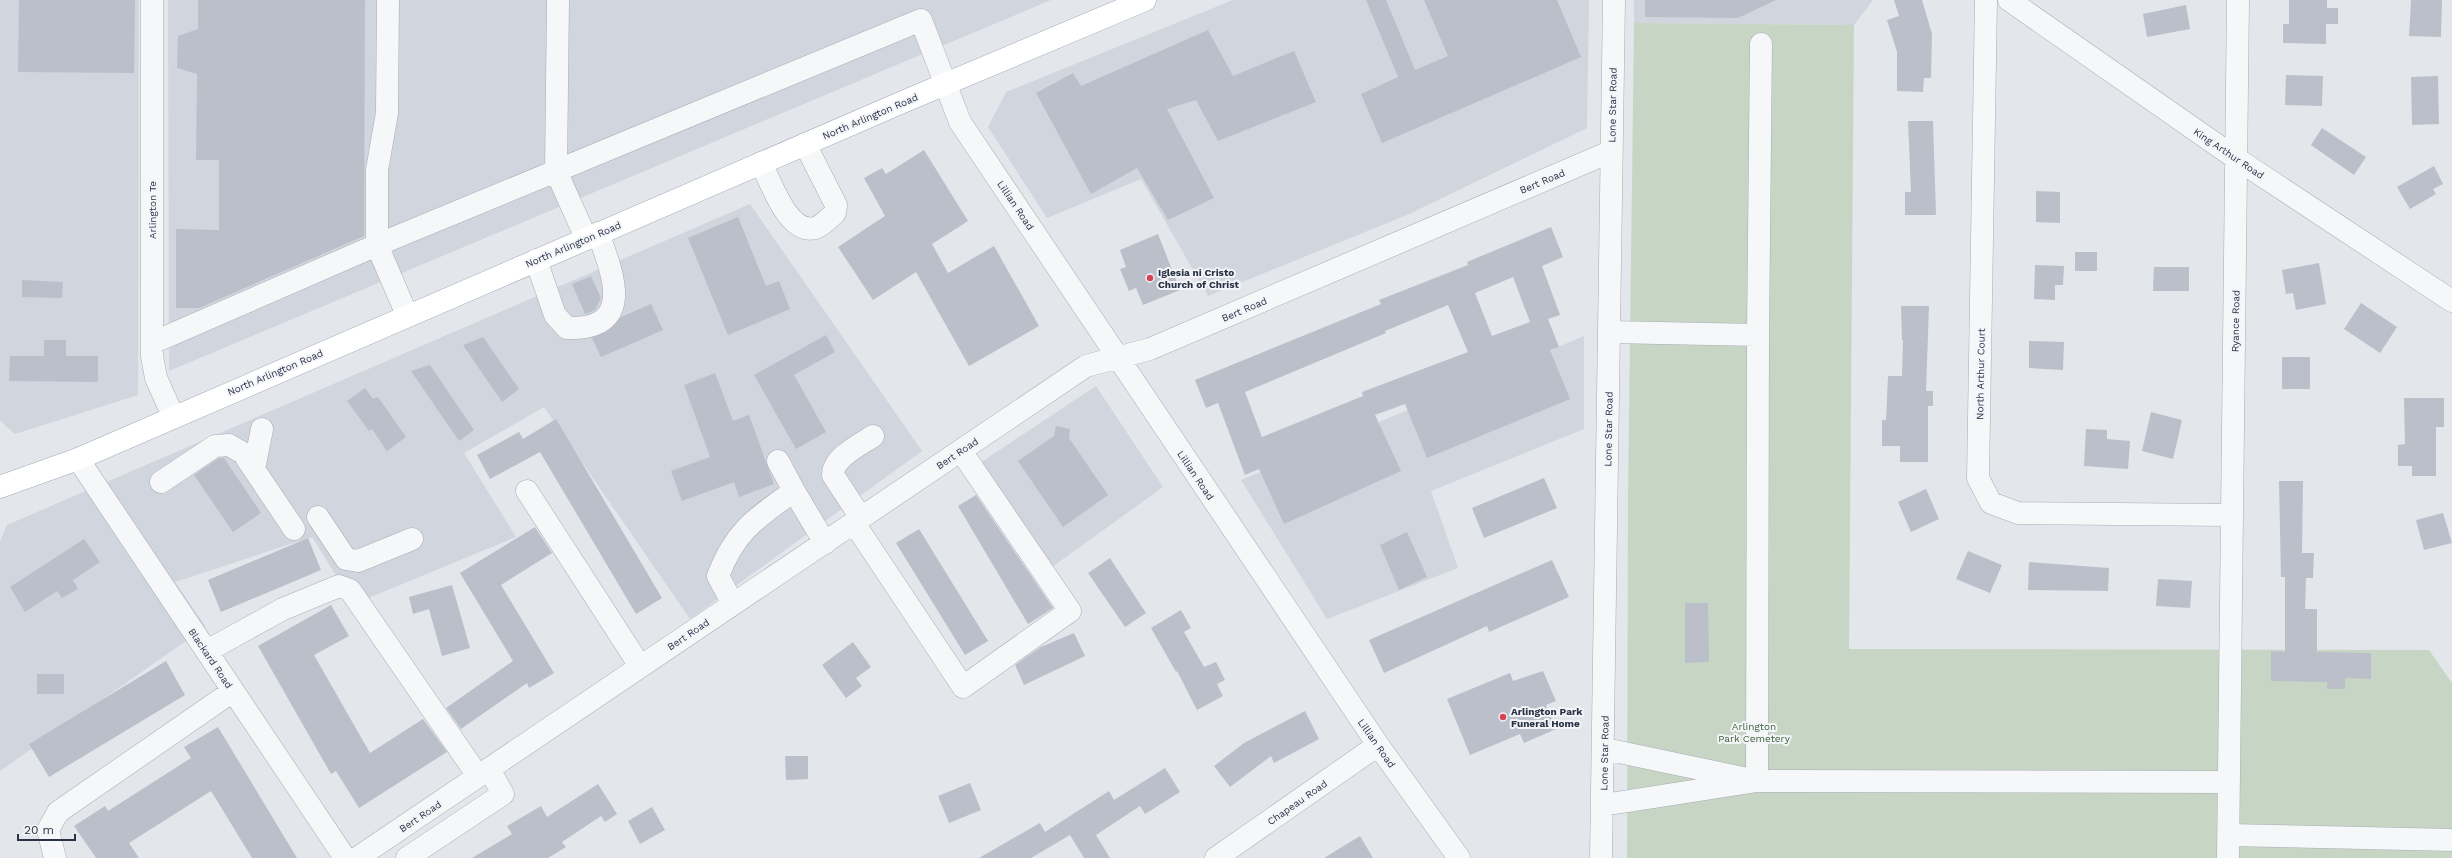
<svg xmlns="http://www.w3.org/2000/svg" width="2452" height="858" font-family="'Work Sans',sans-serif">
	<rect width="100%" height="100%" fill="#e3e6eb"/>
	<path fill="#d1d5de" d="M0 0H139L138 395 15 434 0 421Z
		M168 0H1051L169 371Z
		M1233 0H1589L1587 128 1407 215 1208 296 1141 179 1047 218 988 127 1006 92Z
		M1634 0H1873L1854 25 1634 23Z
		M750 204 922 451 690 619 544 407 464 453 516 537 354 604 312 537 175 582 206 627 0 771V541L7 525Z
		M1584 336V429L1431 491 1458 568 1327 619 1241 480Z
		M1096 386 1163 487 1048 570 980 463Z"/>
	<path fill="#c7d6c4" d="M1634 23 1854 25 1849 649 2429 650 2452 683V858H1627L1628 499Z"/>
	<path fill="#babfca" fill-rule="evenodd" d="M19 0H135L134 73 18 72Z
		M198 0H365L364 236 199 308H176V229L219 230V160H196L197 74 177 68 178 36 198 29Z
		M1366 0H1386L1415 70 1448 56 1424 0H1557L1581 57 1382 143 1361 94 1398 77Z
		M1645 0H1776L1738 18 1645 17Z
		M1894 0H1922L1932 34 1931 78H1924L1923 92 1897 91V52L1887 20 1899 16Z
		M2289 0H2327V8H2338V24H2326V44L2283 43V24H2289Z
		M2411 0H2442L2441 37 2409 36Z
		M2186 5 2190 29 2147 37 2143 14Z
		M1208 30 1233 76 1294 51 1316 102 1218 141 1196 100 1167 109 1214 198 1168 220 1137 168 1091 194 1036 93 1073 73 1081 86Z
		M2286 75 2323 76 2322 106 2285 105Z
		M2438 76 2439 124 2412 125 2411 77Z
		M1908 121H1933L1936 215H1905V192H1911Z
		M2322 128 2366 157 2354 175 2311 145Z
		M924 150 968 221 932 244 948 273 994 246 1039 326 969 366 916 272 873 300 838 247 885 216 864 178 882 168 886 174Z
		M2434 166 2443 184 2433 189 2436 194 2410 209 2397 187Z
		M2036 191 2060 192V223L2036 222Z
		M738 217 766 286 779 281 790 309 728 335 688 238Z
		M1551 227 1563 257 1542 266 1560 315 1548 319 1559 347 1550 350 1570 399 1427 458 1405 404 1375 415 1401 471 1284 524 1259 469 1245 475 1218 403 1206 408 1195 380 1381 304 1379 300 1468 265 1467 262ZM1513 277 1530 322 1492 336 1475 293ZM1448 305 1468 352 1362 392 1363 396 1262 437 1245 392 1386 333 1385 331Z
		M1158 234 1180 290 1143 305 1136 288 1129 291 1120 269 1126 267 1120 250Z
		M2075 252H2097V271H2075Z
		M2319 263 2326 304 2296 310 2293 293 2286 294 2282 270Z
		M2035 265 2064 266 2063 285H2055V300L2034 299Z
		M2154 267H2189V291H2153Z
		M591 276 601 298 595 310 585 314 572 284Z
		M22 280 63 282 62 298 22 297Z
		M2361 303 2397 327 2380 353 2344 329Z
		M651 304 663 330 601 357 592 338 608 331 621 317Z
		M1901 306H1929L1926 391H1933V406H1928V462H1900V446H1882V420H1886L1888 376H1902L1903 340H1902Z
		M826 335 835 352 794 375 826 432 796 449 754 375Z
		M483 337 519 389 502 402 463 345Z
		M44 340H66V356H98V382L9 381 10 356H44Z
		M2029 341 2064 342 2063 370 2029 368Z
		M2282 357H2310V389H2282Z
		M430 365 474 430 459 441 411 371Z
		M715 373 733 421 749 415 774 484 739 497 734 482 682 501 671 471 710 457 684 385Z
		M365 388 373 399 378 397 406 437 387 451 372 429 369 431 347 401Z
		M2404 398H2444V427H2436V476H2412V466H2398V445L2405 444Z
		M2151 412 2182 420 2173 459 2142 451Z
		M556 419 662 598 636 614 540 452 490 479 477 455 519 432 523 439Z
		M1056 426 1070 429 1069 438 1108 495 1063 527 1018 461 1054 436Z
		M2086 429 2107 430V439L2130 441 2128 469 2084 466Z
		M219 458H224L261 513 233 532 194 475Z
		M1544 478 1557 508 1484 538 1472 508Z
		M2279 481H2303L2302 553H2314L2313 578H2306L2305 609H2317V652L2371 653V679L2345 678V689H2327V682L2271 681V651L2285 652V577H2281Z
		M1926 489 1939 519 1911 532 1898 502Z
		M976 495 1053 608 1028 624 958 506Z
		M2443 513 2452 543 2424 550 2416 520Z
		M535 527 552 553 501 585 554 673 529 688 527 683 461 729 446 708 513 661 460 573Z
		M919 529 988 641 965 655 896 543Z
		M1407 532 1427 577 1399 590 1380 545Z
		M308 538 321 570 221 612 208 580Z
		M84 539 100 562 73 580 78 589 62 598 57 591 25 612 10 587Z
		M1968 551 2002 565 1990 593 1956 579Z
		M1110 558 1146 613 1125 627 1088 573Z
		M1552 560 1569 597 1489 632 1487 626 1384 673 1369 640Z
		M2029 562 2109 568 2108 591 2028 590Z
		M2158 579 2192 581 2190 608 2156 606Z
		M452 585 470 648 442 656 429 609 413 614 409 597Z
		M1685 603H1708L1709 662 1685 663Z
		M331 605 349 636 314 655 370 753 423 719 447 752 359 808 336 771 331 774 258 646Z
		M1181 610 1191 628 1184 632 1204 667 1216 662 1225 680 1217 684 1223 696 1197 710 1177 671 1176 672 1151 628Z
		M1074 633 1085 656 1024 685 1015 665 1041 647Z
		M853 642 871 667 856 678 862 686 846 698 822 665Z
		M166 661 185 695 49 777 29 744Z
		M1543 671 1556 701 1546 705 1556 729 1524 743 1520 734 1470 755 1447 699 1510 673 1513 681Z
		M37 674H64V694H37Z
		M1305 711 1319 739 1274 763 1271 756 1230 787 1214 766 1244 743Z
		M218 727 297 858H252L211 791 129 843 139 858H96L74 826 105 806 108 811 191 758 184 747Z
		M785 756H808V779L786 780Z
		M1165 768 1180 792 1145 814 1140 806 1096 835 1110 858H1084L1070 835 1031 858H979L1040 823 1045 832 1109 791 1114 800Z
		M970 783 981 810 949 823 938 796Z
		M598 784 617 814 605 822 601 816 562 842 566 847 548 858H472L512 834 507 826 541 806 547 817Z
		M652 807 665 830 640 844 628 821Z
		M1360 836 1373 858H1324Z"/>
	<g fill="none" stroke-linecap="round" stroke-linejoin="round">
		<g stroke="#a8acb6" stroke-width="23">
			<path id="minor" d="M152 0V356L156 378 173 416
				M388 0 387 113 377 170V245L407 315
				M558 0 556 171 586 238
				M1986 0 1978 478 1991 503 2018 513 2231 515
				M2009 0 2237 159 2452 301
				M1761 44 1758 335 1757 781 2229 782
				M761 163C771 182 788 235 815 228 822 226 829 218 835 213L836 205 805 144
				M536 260 555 315 567 328C636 330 613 274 598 233
				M1610 332 1758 335
				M152 343 377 245 921 20 960 122 1378 745 1459 858
				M78 459 345 858
				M778 461 794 491
				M254 469 262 429
				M161 482 215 446 229 445 243 453 294 529
				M527 491 640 666
				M318 517 346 559 358 561 412 539
				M861 518 833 475C832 458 861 444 873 436
				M854 523 963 687 1070 611 961 451
				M733 604 718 576C735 531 756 518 794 491L825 543
				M207 651 283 609 339 586 350 590 478 776
				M1603 805 1757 781 1605 749
				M2229 835 2452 840
				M55 858 48 830 58 812 233 691
				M357 858 1086 366 1150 349 1612 151
				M407 858 503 794 489 769
				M1216 858 1378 745
				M1601 858 1614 0
				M2228 858 2238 0"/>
		</g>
		<g stroke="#a1a9b8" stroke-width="23">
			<path id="major" d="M0 487 78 459 905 101 1145 0"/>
		</g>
		<use href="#minor" stroke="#f6f7f9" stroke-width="22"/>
		<use href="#major" stroke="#fff" stroke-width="22"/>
	</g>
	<g fill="#d44454" stroke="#f3f5f9" stroke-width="1.5">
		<circle cx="1150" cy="278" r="4"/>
		<circle cx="1503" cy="717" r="4"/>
	</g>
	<g text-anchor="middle" stroke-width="4" stroke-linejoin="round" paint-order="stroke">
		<g font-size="10" fill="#2a3245" stroke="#f3f5f9">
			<text transform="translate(1612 105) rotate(-89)" y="4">Lone Star Road</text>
			<text transform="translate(870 116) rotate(-23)" y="4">North Arlington Road</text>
			<text transform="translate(2229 153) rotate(34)" y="4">King Arthur Road</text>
			<text transform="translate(1542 181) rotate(-23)" y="4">Bert Road</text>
			<text transform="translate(1016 205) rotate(56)" y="4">Lillian Road</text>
			<text transform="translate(152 210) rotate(-90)" y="4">Arlington Te</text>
			<text transform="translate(573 244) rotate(-23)" y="4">North Arlington Road</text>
			<text transform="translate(1244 309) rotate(-23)" y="4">Bert Road</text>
			<text transform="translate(2235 321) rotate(-89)" y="4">Ryance Road</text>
			<text transform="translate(275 372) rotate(-23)" y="4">North Arlington Road</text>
			<text transform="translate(1980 374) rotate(-89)" y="4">North Arthur Court</text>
			<text transform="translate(1608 429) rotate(-89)" y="4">Lone Star Road</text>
			<text transform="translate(957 453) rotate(-34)" y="4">Bert Road</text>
			<text transform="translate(1196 475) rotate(56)" y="4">Lillian Road</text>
			<text transform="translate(688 634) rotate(-34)" y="4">Bert Road</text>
			<text transform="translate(211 658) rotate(56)" y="4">Blackard Road</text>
			<text transform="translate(1377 743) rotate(55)" y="4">Lillian Road</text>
			<text transform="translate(1604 753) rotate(-89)" y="4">Lone Star Road</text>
			<text transform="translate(1297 802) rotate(-35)" y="4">Chapeau Road</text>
			<text transform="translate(420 816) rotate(-34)" y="4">Bert Road</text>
		</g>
		<g font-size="10" font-weight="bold" fill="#2a3245" stroke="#f3f5f9" text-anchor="start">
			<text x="1158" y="276">Iglesia ni Cristo<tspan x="1158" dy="12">Church of Christ</tspan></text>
			<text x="1511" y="715">Arlington Park<tspan x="1511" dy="12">Funeral Home</tspan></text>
		</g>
		<g font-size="10" fill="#3d6136" stroke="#f3f5f9">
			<text x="1754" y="730">Arlington<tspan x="1754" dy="12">Park Cemetery</tspan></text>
		</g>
	</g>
	<path d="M18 834v6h57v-6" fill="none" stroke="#2a3245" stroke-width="2"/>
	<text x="24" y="834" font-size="12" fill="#2a3245" stroke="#f3f5f9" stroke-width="3" paint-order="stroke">20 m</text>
</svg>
